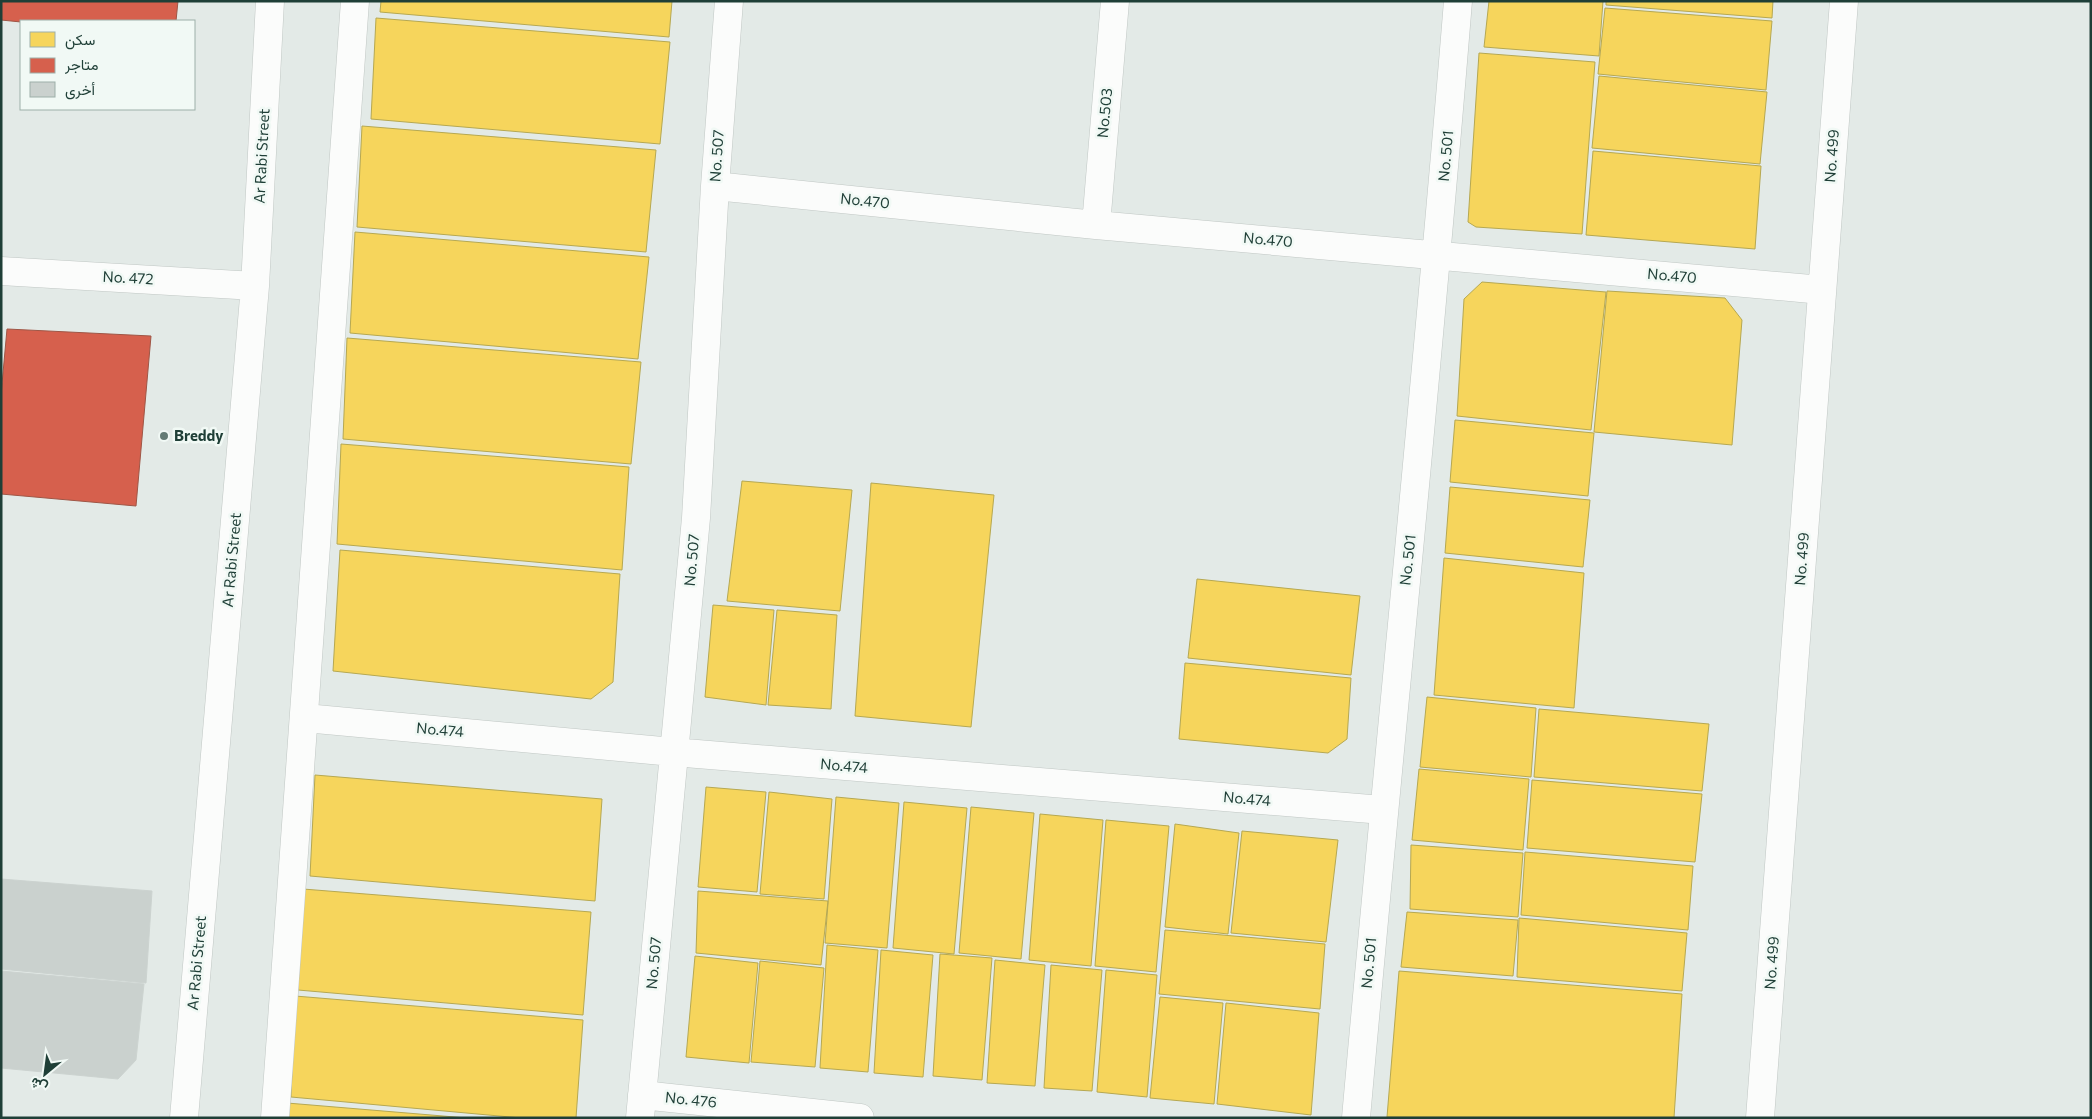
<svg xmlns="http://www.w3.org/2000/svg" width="2092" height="1119" font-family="Commissioner,Vazirmatn,sans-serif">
	<rect width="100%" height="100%" fill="#e3eae7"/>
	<path fill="#f6d55c" stroke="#b6a851" d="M381 1H672L669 37 380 12Z
		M1489 1H1603L1599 56 1484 47Z
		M1606 1H1773L1772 18 1606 5Z
		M1605 8 1772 21 1766 90 1598 74Z
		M376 18 670 42 660 144 371 119Z
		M1479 53 1595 62 1582 234 1476 227 1468 222Z
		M1599 76 1767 92 1760 164 1592 148Z
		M362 126 656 150 646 252 357 227Z
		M1593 151 1761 166 1755 249 1586 235Z
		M355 232 649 257 638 359 350 333Z
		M1482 282 1606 292 1591 430 1457 416 1464 299Z
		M1607 291 1725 298 1742 320 1732 445 1594 432Z
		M347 338 641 362 631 464 343 439Z
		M1455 420 1594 433 1588 496 1450 482Z
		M341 444 629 467 622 570 337 544Z
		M742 481 852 490 840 611 727 601Z
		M871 483 994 495 971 727 855 716Z
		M1450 487 1590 500 1583 567 1445 553Z
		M340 550 620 574 613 682 591 699 333 671Z
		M1444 558 1584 573 1574 708 1434 695Z
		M1197 579 1360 596 1351 675 1188 658Z
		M713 605 774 610 766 705 705 697Z
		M777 610 837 615 831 709 768 705Z
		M1185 663 1351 678 1347 739 1328 753 1179 739Z
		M1427 697 1536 708 1531 777 1420 767Z
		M1539 709 1709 724 1702 791 1534 777Z
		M1419 769 1529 779 1523 850 1412 840Z
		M315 775 602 799 595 901 310 876Z
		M1532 780 1702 794 1695 862 1527 848Z
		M706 787 766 792 757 892 698 887Z
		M769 792 832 799 824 899 760 894Z
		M836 797 899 803 887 948 825 943Z
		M904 802 967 808 954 954 893 948Z
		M971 807 1034 813 1021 959 959 953Z
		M1040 814 1103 820 1091 966 1029 960Z
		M1106 820 1169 826 1156 972 1095 966Z
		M1175 824 1239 833 1228 934 1165 927Z
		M1242 831 1338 840 1326 942 1231 933Z
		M1411 845 1523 853 1518 917 1410 909Z
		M1525 852 1693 866 1688 930 1521 915Z
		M303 889 591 912 583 1015 298 990Z
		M698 891 828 901 821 965 696 953Z
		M1407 912 1518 920 1513 976 1401 967Z
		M1519 918 1687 933 1682 991 1517 977Z
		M1165 930 1325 944 1320 1009 1159 994Z
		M827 945 878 950 868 1072 820 1068Z
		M881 950 933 955 923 1077 874 1073Z
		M940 954 992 958 982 1080 933 1076Z
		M695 956 758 963 749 1063 686 1057Z
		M995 960 1045 965 1035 1086 987 1083Z
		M760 961 824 968 815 1067 751 1062Z
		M1051 965 1102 970 1092 1091 1044 1088Z
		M1106 970 1157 975 1147 1097 1097 1092Z
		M1399 971 1682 994 1674 1118 1387 1117Z
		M295 996 583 1020 576 1118H521L291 1097Z
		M1160 997 1223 1003 1214 1104 1150 1098Z
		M1226 1003 1319 1013 1311 1115 1217 1104Z
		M287 1103 467 1118H286Z"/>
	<path fill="#d6604d" stroke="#9f5646" d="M1 1H178L176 21 21 22 1 20Z
		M7 329 151 336 136 506 1 494V395Z"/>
	<path fill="#cad1ce" stroke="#ccd3d0" d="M1 879 152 891 146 983 1 969Z
		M1 971 144 984 136 1060 118 1079 1 1068Z"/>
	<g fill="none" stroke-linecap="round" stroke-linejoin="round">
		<g stroke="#c0c7c4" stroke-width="29">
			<path id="minor" d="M715 186 1096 225 1822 290
				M1096 225 1115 1
				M1 271 255 286
				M305 718 673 752 1383 810
				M642 1095 860 1118
				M184 1118 255 286 270 1
				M275 1118 355 1
				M640 1118 696 518 715 186 729 1
				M1356 1118C1389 745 1428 374 1458 1
				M1760 1118 1844 1"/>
		</g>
		<use href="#minor" stroke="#fbfcfb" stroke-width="28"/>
	</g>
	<circle fill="#647b75" stroke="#f1f9f5" stroke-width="2" cx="164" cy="436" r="5"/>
	<g text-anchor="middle" stroke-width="5" stroke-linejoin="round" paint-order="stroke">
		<g font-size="15" fill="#1f3f37" stroke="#f1f9f5">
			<text transform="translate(1105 113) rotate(-85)" y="5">No.503</text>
			<text transform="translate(262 156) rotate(-87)" y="5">Ar Rabi Street</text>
			<text transform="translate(717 156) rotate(-86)" y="5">No. 507</text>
			<text transform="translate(1446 156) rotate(-85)" y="5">No. 501</text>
			<text transform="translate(1832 156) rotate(-86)" y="5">No. 499</text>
			<text transform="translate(865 201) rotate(6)" y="5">No.470</text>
			<text transform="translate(1268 240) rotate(5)" y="5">No.470</text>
			<text transform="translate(1672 276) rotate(5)" y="5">No.470</text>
			<text transform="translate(128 278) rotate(3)" y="5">No. 472</text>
			<text transform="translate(1802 559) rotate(-86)" y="5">No. 499</text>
			<text transform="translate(232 560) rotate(-85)" y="5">Ar Rabi Street</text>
			<text transform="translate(692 560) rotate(-85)" y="5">No. 507</text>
			<text transform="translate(1408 560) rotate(-84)" y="5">No. 501</text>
			<text transform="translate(440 730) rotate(5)" y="5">No.474</text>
			<text transform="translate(844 766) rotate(5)" y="5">No.474</text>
			<text transform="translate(1247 799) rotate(5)" y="5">No.474</text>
			<text transform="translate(197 963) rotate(-85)" y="5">Ar Rabi Street</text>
			<text transform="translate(654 963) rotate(-85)" y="5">No. 507</text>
			<text transform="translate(1369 963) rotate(-85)" y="5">No. 501</text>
			<text transform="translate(1772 963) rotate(-86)" y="5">No. 499</text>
			<text transform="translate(691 1100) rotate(6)" y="5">No. 476</text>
		</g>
		<g font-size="15" font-weight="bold" fill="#1f3f37" stroke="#f1f9f5" text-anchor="start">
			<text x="174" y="441">Breddy</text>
		</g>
	</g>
	<rect width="2092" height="1119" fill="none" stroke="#1f3f37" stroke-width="5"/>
	<rect x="20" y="20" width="175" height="90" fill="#f1f9f5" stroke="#9dafa9"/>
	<rect x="30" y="32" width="25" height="15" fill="#f6d55c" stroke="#9dafa9"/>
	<text x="65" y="45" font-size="15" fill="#1f3f37">سكن</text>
	<rect x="30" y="58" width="25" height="15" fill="#d6604d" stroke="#9dafa9"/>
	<text x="65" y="70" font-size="15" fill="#1f3f37">متاجر</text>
	<rect x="30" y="82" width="25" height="15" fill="#cad1ce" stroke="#9dafa9"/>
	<text x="65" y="95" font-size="15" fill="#1f3f37">أخرى</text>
	<g transform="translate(45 1074) rotate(209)" stroke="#f1f9f5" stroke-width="4" paint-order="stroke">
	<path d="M0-4L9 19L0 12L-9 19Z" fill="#1f3f37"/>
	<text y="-8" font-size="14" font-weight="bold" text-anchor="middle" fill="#1f3f37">ش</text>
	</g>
</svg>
